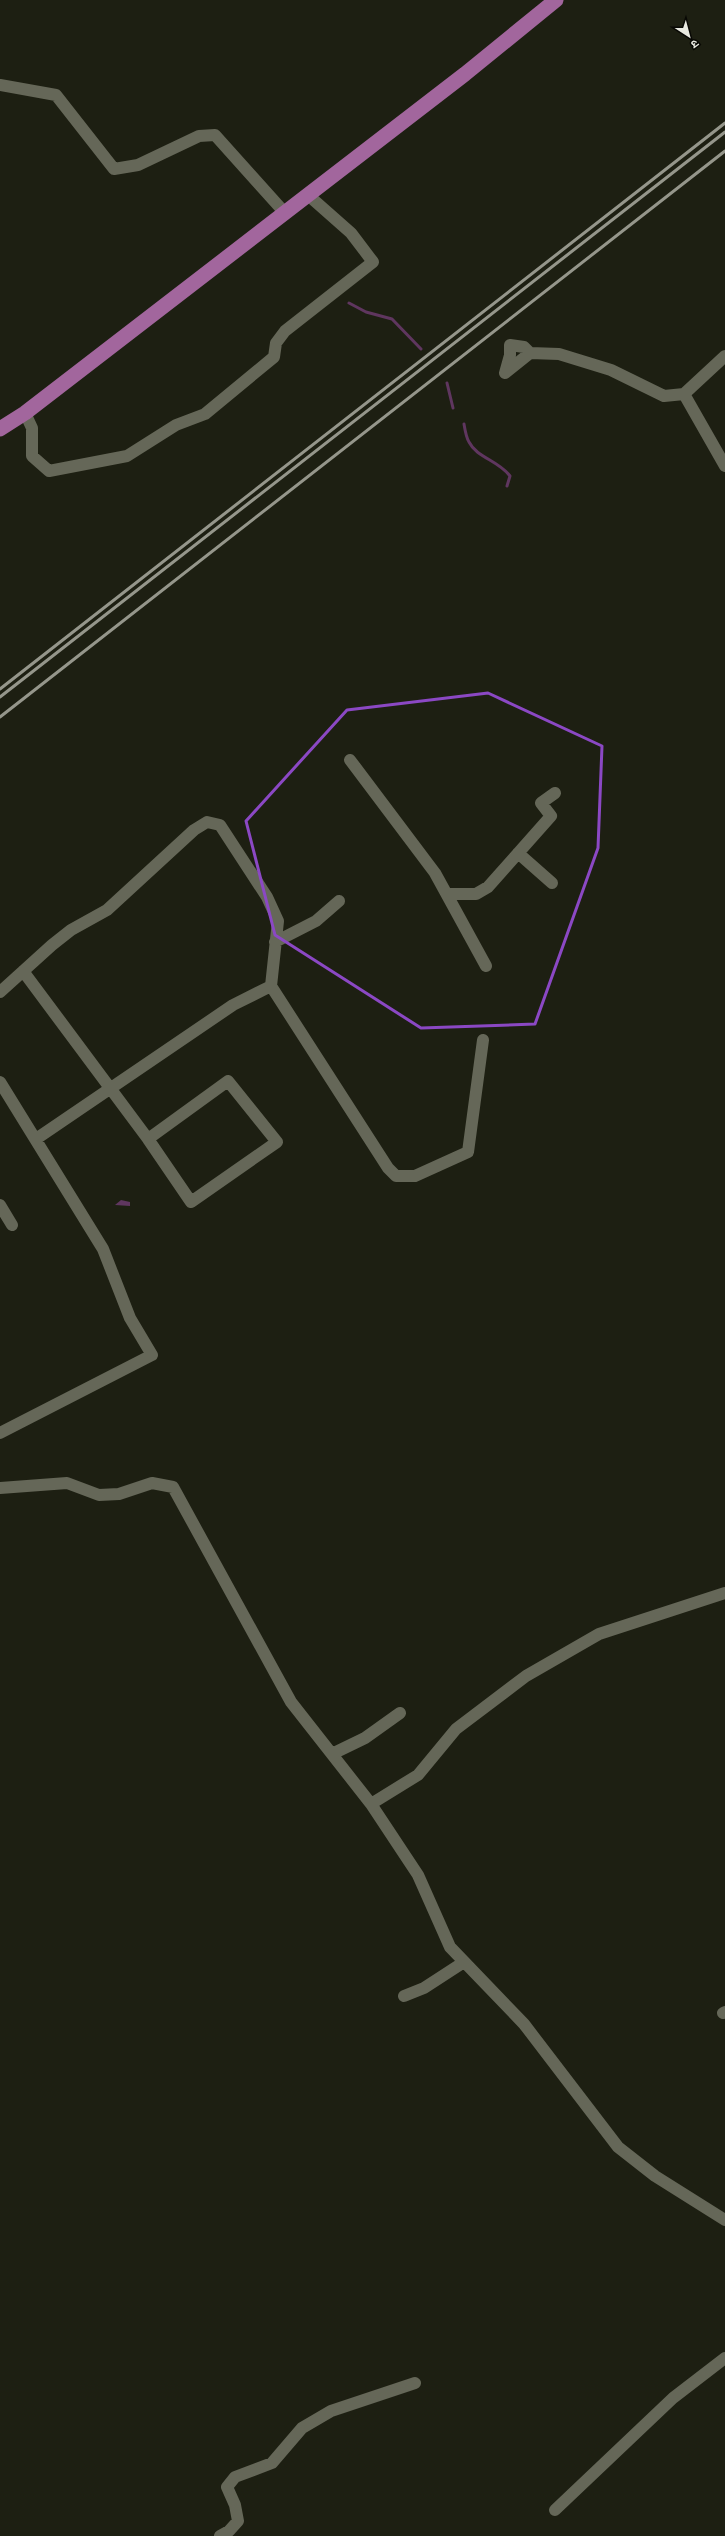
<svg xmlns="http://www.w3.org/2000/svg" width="725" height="2536" font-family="Ubuntu,'Noto Sans Devanagari',sans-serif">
	<rect width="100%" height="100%" fill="#1d1f12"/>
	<path fill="#5f365f" d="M121 1200 130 1202V1206L115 1205Z"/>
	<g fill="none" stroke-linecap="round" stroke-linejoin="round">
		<path stroke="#5f365f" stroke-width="3" d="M349 303 366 312 392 319 421 349
			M447 383 453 408
			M464 424C465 430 466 437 469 442 477 458 498 460 510 476L507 486"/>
		<path stroke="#656758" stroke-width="12" d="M0 85 56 95 114 169 138 165 199 136 215 135 285 213
			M725 356 684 394 725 466
			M505 373 530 353 559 354 611 370 664 396 684 394
			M505 373 510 355V345L524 347 530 353
			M25 413 32 428V456L49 471 127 456 176 425 205 414 274 357 276 343 285 331 373 262 351 233 308 195
			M350 760 435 873 486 966
			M518 853 552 883
			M447 894H476L488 887 551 816 541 803 555 793
			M275 942 316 921 339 901
			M23 971 148 1139 191 1202 277 1142 228 1081 148 1139
			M0 992 52 945 71 930 107 910 194 830 207 822 220 825 267 897 278 921 271 986 388 1168 396 1176H415L468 1152 483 1040
			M0 1082 103 1249 130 1318 152 1355 0 1433
			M36 1139 233 1005 271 986
			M0 1205 12 1225
			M0 1488 67 1483 99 1495 119 1494 152 1483 173 1487 291 1702 371 1804 418 1875 450 1947 524 2024 618 2147 655 2176 725 2220
			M332 1754 365 1738 400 1713
			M371 1804 418 1775 456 1729 526 1676 599 1634 725 1593
			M404 1996 424 1988 464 1962
			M723 2013 725 2012
			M555 2510 673 2398 725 2358
			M220 2536 229 2531 238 2521 235 2505 227 2487 235 2477 272 2463 302 2428 331 2411 415 2383"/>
		<path stroke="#a2669d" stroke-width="15" d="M0 429 25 413 465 74 556 0"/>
		<path stroke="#95968b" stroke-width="3" d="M0 689 725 123
			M0 697 725 132
			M0 717 725 151"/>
	</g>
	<path fill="none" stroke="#8b48c4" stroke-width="3" stroke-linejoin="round" d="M488 693 602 746 598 848 535 1024 421 1028 275 935 246 821 347 710Z"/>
	<g transform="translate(689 36) rotate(144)" stroke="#080804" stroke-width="3" paint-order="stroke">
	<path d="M0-3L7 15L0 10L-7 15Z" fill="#e8e9e0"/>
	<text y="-6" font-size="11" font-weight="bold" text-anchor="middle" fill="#e8e9e0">उ</text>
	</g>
</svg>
